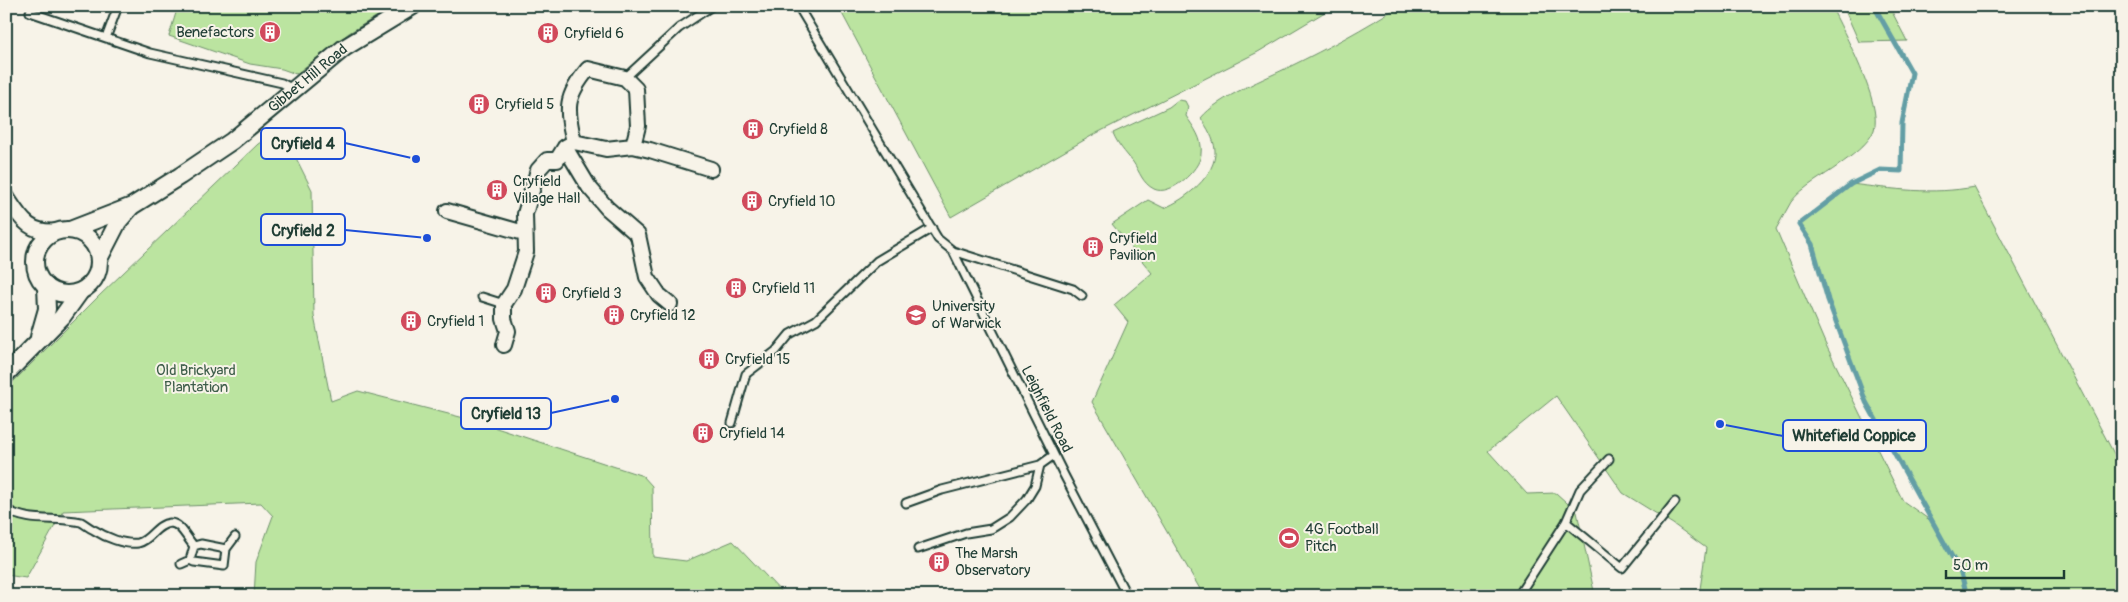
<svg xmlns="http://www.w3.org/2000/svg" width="2128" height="602" font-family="Pangolin,sans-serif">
	<rect width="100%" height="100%" fill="#f7f3e8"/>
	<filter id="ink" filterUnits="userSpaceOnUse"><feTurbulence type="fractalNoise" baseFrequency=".02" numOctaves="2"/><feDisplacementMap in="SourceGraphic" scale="10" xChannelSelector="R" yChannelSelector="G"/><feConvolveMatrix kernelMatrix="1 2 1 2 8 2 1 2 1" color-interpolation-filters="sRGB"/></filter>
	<g filter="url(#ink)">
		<path fill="#bbe4a0" stroke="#6d906a" d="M178 6H394L349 33 296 74 282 69 250 64 169 36Z
			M838 6H1335L1258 52 1093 135 951 217Z
			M1399 6H1831C1843 31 1883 104 1874 130 1869 144 1850 157 1839 165 1823 177 1803 186 1791 202 1786 211 1781 220 1776 229L1825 343 1903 501 1931 521 1866 402 1828 300 1812 244 1799 224 1851 184C1892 189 1933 195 1974 187L2122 469V596H1699L1706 548 1673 524 1623 493 1556 396 1488 451 1527 494 1556 493 1577 512 1595 596H1204L1092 402 1128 322 1114 305 1152 273 1112 224 1148 200 1164 208C1185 200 1217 175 1215 150 1214 138 1207 128 1201 118 1218 97 1267 78 1291 66 1328 48 1365 28 1399 6Z
			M1843 6H1889L1907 41 1859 42Z
			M1178 100 1185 101 1188 107 1186 116C1194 128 1203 139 1201 154 1200 170 1170 197 1154 189 1142 183 1140 172 1133 162 1125 152 1118 145 1113 133L1169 107Z
			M275 133 285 136 312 190 314 316 331 401 358 391 472 420 643 476 652 486 653 557 686 561 733 541 785 596H254L256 562 273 516 261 503 63 511 26 578 6 575V389L100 295 258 144Z"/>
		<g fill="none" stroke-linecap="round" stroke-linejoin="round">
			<path stroke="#639ea5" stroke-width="5" d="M1874 6 1912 73 1902 123 1901 171 1880 170 1851 184 1799 224 1812 244 1828 300 1866 402 1961 573 1967 596"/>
			<g stroke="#1f3d34" stroke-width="11">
				<path id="service" d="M32 6 30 12 150 53 282 83 293 89
					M798 6 938 239 953 251 1064 475 1127 596
					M106 38 118 6
					M625 78 679 28 712 6
					M953 251 1073 289 1082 296
					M482 297 504 304
					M732 423 746 374 776 351 790 334 816 320 877 261 932 228
					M906 503 942 490 1040 465 1054 455
					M6 509C28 524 56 516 81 522 85 524 89 528 94 530 105 537 124 545 138 543 150 541 156 524 170 523 181 523 187 539 194 546
					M1566 522 1622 568 1675 502
					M201 544 226 549 224 566 194 562 190 560 194 546Z
					M226 549 235 537
					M918 549 966 533 991 529 1010 517 1027 499 1035 486 1040 465
					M181 564 190 560
					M1518 596 1566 522 1580 490 1609 459"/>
			</g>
			<g stroke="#1f3d34" stroke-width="18">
				<path id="minor" d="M574 142C566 108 565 97 588 69L625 78 636 89 638 126 633 146
					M6 196C21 219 29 235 60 231
					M447 211 524 233
					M670 304 659 295 647 277 638 235 607 208 589 187 565 147 574 142 606 149 633 146 650 150 711 169
					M504 345 508 331 504 319V304L514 289 526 252 525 214 538 170 547 160H557L565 147"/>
			</g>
			<g stroke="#1f3d34" stroke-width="20">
				<g id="tertiary">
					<path id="s1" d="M70 230 132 206 180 176 232 141 344 48 413 6"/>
					<circle cx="67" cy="262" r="32"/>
					<path d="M100 257 118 222 130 208"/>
					<path d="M39 337 47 309 46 286"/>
					<path d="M6 374 62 317 80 292"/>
				</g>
			</g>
			<use href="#service" stroke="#f7f3e8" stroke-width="7"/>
			<use href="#minor" stroke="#f7f3e8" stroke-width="14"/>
			<use href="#tertiary" stroke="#f7f3e8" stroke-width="16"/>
		</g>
	</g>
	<defs>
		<g id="building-disc" transform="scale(1.125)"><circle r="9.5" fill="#d1495b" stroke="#f7f3e8"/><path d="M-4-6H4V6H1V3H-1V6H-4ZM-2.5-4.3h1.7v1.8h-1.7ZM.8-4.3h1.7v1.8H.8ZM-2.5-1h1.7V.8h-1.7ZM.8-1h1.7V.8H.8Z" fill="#fff"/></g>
		<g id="university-disc" transform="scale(1.125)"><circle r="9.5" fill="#d1495b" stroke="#f7f3e8"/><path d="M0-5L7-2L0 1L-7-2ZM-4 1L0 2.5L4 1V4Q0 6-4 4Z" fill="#fff"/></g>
		<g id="stadium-disc" transform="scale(1.125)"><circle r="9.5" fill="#d1495b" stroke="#f7f3e8"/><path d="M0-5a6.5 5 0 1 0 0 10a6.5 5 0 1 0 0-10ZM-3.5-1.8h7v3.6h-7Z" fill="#fff"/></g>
	</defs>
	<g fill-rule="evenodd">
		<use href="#building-disc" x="270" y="32"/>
		<use href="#building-disc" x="548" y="33"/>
		<use href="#building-disc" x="479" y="104"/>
		<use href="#building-disc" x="753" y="129"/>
		<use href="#building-disc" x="497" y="190"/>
		<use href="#building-disc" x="752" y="201"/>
		<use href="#building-disc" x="1093" y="247"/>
		<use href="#building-disc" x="736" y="288"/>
		<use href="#building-disc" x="546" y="293"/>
		<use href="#building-disc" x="614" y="315"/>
		<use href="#university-disc" x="916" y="315"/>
		<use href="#building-disc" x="411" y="321"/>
		<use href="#building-disc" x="709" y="359"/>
		<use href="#building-disc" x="703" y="433"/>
		<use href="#stadium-disc" x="1289" y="538"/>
		<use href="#building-disc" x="939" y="562"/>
	</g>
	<g text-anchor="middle" stroke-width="4" stroke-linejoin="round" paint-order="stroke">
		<g font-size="15" fill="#1f3d34" stroke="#f7f3e8" text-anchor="start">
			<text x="254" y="37" text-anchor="end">Benefactors</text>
			<text x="564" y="38">Cryfield 6</text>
			<text x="495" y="109">Cryfield 5</text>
			<text x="769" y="134">Cryfield 8</text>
			<text x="513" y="186">Cryfield<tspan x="513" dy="17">Village Hall</tspan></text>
			<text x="768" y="206">Cryfield 10</text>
			<text x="1109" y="243">Cryfield<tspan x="1109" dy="17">Pavilion</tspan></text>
			<text x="752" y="293">Cryfield 11</text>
			<text x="562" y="298">Cryfield 3</text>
			<text x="932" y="311">University<tspan x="932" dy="17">of Warwick</tspan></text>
			<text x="630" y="320">Cryfield 12</text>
			<text x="427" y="326">Cryfield 1</text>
			<text x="725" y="364">Cryfield 15</text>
			<text x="719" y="438">Cryfield 14</text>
			<text x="1305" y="534">4G Football<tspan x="1305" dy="17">Pitch</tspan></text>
			<text x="955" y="558">The Marsh<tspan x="955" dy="17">Observatory</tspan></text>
		</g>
		<g font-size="15" fill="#1f3d34" stroke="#f7f3e8">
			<text dy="5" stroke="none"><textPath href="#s1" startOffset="284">Gibbet Hill Road</textPath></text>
			<text transform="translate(1047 409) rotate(63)" y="5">Leighfield Road</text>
		</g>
		<g font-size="15" fill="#3e5e4a" stroke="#f7f3e8">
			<text x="196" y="375">Old Brickyard<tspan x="196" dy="17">Plantation</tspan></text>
		</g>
	</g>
	<path fill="none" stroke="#1d4ed8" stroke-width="2" d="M416 159L345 143M427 238L345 230M615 399L551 413M1720 424L1783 436"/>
	<g fill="#1d4ed8" stroke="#f7f3e8" stroke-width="2">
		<circle cx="416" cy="159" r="5"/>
		<circle cx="427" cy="238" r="5"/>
		<circle cx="615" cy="399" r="5"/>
		<circle cx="1720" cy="424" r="5"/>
	</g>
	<g fill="#f7f3e8" stroke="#1d4ed8" stroke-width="2">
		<rect x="261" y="128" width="84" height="31" rx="5"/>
		<rect x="261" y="214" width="84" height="31" rx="5"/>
		<rect x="461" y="398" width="90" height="31" rx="5"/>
		<rect x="1783" y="420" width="143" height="31" rx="5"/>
	</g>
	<g font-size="16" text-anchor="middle" font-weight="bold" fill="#1f3d34">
		<text x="303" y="149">Cryfield 4</text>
		<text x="303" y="236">Cryfield 2</text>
		<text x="506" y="419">Cryfield 13</text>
		<text x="1854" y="441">Whitefield Coppice</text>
	</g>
	<rect width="2128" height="602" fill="none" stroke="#f7f3e8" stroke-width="25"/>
	<rect x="12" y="12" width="2103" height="577" fill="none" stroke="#1f3d34" stroke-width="2" filter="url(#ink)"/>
	<path d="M1946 570v8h118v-8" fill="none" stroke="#1f3d34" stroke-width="2.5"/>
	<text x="1953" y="570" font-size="15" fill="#1f3d34" stroke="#f7f3e8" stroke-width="4" paint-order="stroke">50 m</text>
</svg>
